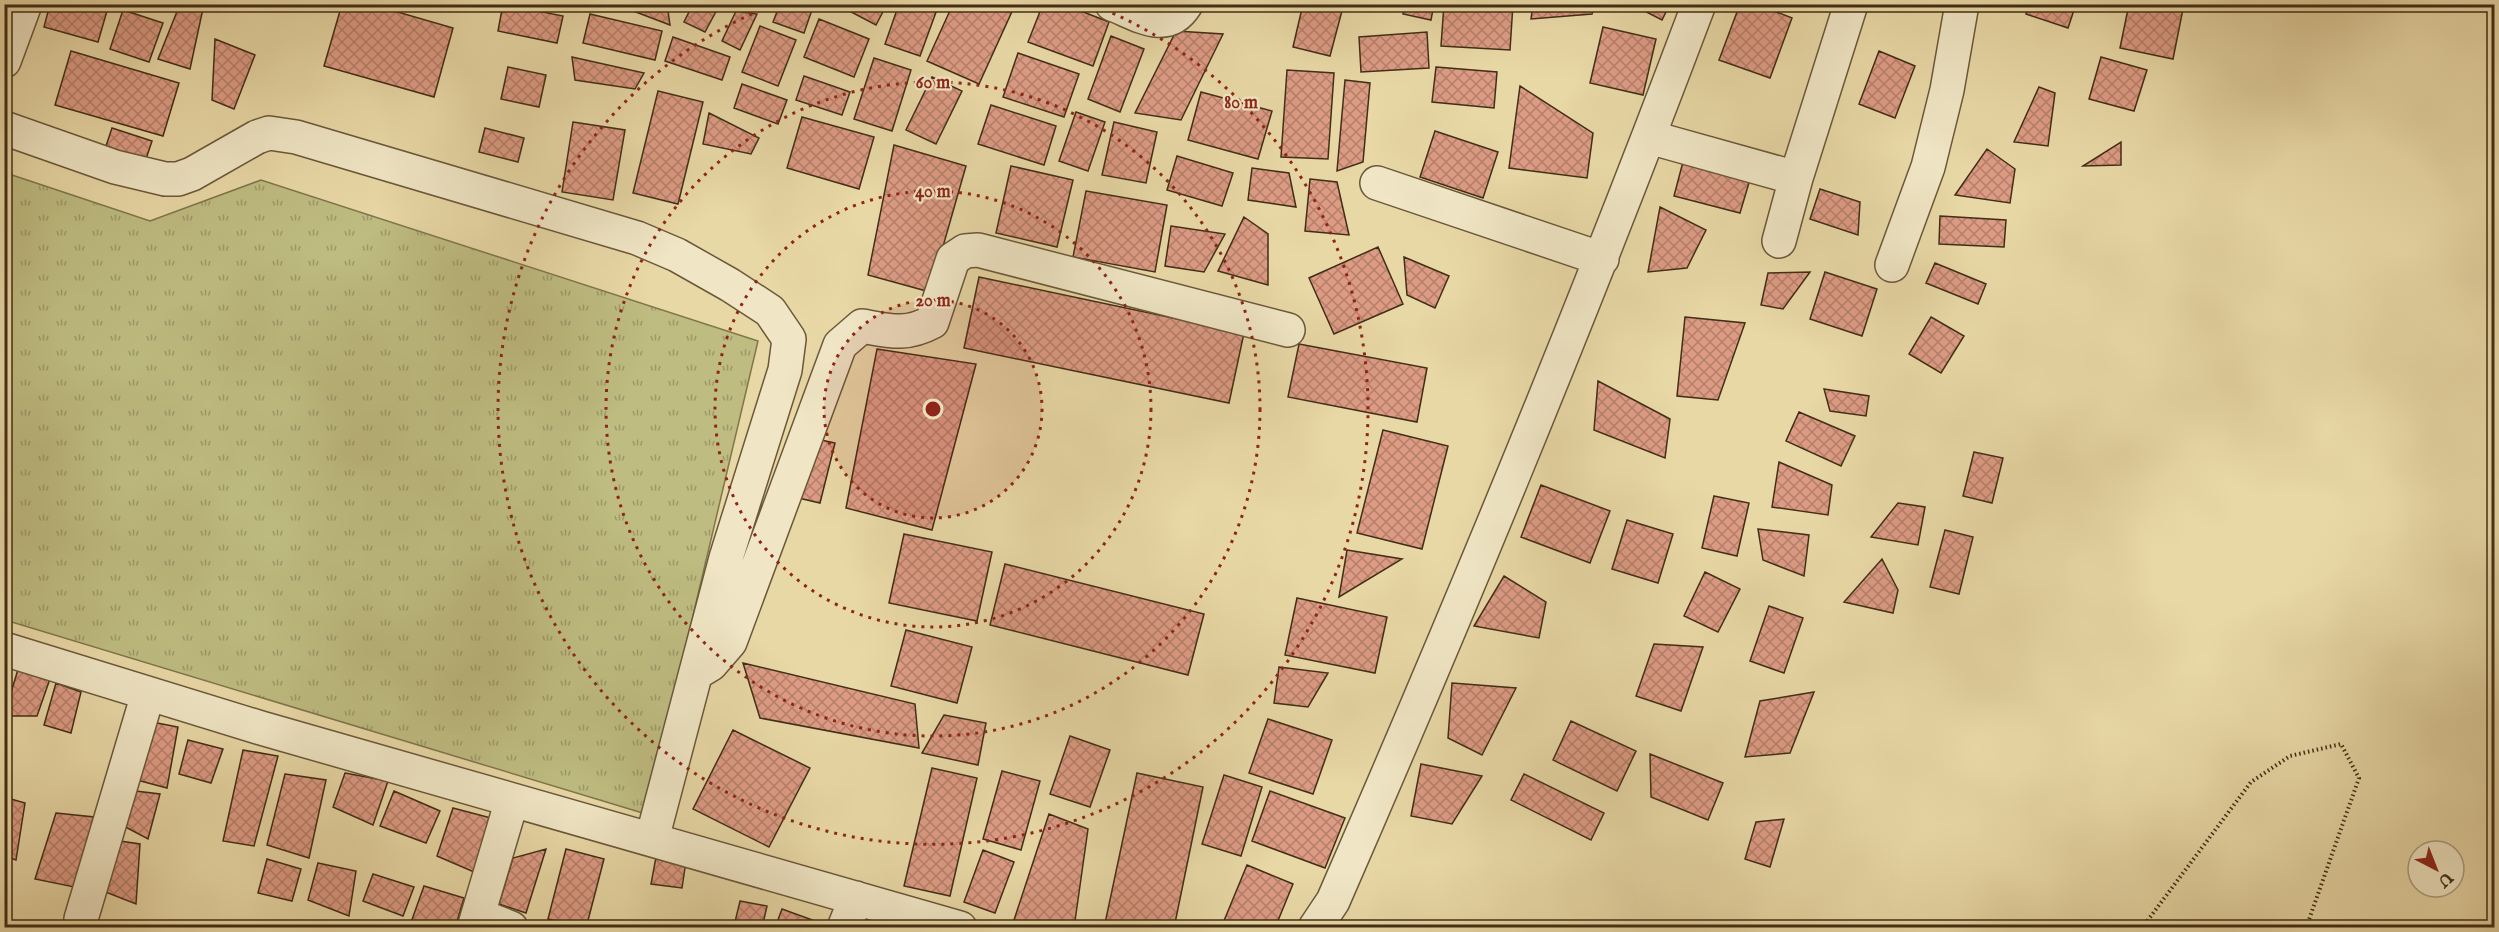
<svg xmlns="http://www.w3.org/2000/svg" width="2499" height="932" font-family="'IM FELL English',serif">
	<defs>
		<pattern id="park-tufts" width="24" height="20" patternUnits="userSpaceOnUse" patternTransform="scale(1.5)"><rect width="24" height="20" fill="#bebc81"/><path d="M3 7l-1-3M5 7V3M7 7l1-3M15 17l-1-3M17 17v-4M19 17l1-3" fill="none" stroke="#9c9969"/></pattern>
		<pattern id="building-cross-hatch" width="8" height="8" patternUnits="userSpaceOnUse" patternTransform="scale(1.5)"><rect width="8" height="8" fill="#dd9b84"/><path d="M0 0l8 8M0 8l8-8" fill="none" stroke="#b57f6b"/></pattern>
	</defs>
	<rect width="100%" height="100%" fill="#e8d8a6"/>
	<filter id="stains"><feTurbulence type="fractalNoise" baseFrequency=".00333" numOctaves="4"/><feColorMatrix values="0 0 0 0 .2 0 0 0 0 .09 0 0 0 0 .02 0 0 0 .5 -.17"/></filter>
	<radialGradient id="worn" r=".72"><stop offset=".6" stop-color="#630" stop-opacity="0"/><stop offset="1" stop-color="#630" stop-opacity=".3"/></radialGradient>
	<path fill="url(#park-tufts)" stroke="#80754c" stroke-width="1.5" d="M12 175 150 221 261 180 758 341 646 814 5 620 4 195Z"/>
	<path fill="url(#building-cross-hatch)" stroke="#412e16" stroke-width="1.5" d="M50 4H109L98 42 44 27Z
		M180 4H204L190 69 158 59Z
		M342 4H370L453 28 434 97 324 66Z
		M503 4 563 16 557 43 498 31Z
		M615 4H667L670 25Z
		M693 4H720L705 32 684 22Z
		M780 4H814L804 33 773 22Z
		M836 4H887L876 25Z
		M899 4H939L920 56 885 44Z
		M953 4H1008L1014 7 979 84 927 61Z
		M1043 4H1063L1109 22 1093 66 1028 42Z
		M1303 4H1332L1343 7 1330 56 1293 47Z
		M1405 4H1434L1431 20 1403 14Z
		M1444 4H1513L1510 50 1441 46Z
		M1533 4H1595L1592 14 1531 19Z
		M1631 4H1670L1662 20Z
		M1740 4H1756L1792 18 1770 78 1719 60Z
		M2029 4H2076L2068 28 2026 14Z
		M2129 4H2184L2173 59 2120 48Z
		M123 10 163 23 149 62 110 49Z
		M736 11 757 14 740 50 722 41Z
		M590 14 662 31 655 60 583 43Z
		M819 19 869 39 854 77 804 57Z
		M760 26 796 40 778 86 742 72Z
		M1603 27 1656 39 1643 95 1590 83Z
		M1176 31 1223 34 1181 120 1135 113Z
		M1427 32 1429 68 1361 72 1359 37Z
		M1111 36 1144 49 1120 112 1088 99Z
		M673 37 730 57 722 80 665 61Z
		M215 39 255 55 234 109 212 100Z
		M71 51 179 83 163 136 55 105Z
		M1879 51 1915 66 1895 118 1859 104Z
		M1018 53 1079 74 1064 117 1003 97Z
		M572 57 644 73 635 89 575 80Z
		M2101 57 2147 70 2134 111 2089 99Z
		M874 58 911 70 892 131 854 119Z
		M508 67 546 75 539 107 501 99Z
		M1436 67 1497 72 1494 108 1432 102Z
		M1287 70 1334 73 1328 159 1281 157Z
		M804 76 850 92 842 115 796 100Z
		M932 77 962 91 936 144 906 130Z
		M1345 80 1370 83 1363 162 1337 171Z
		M742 84 787 100 778 124 734 108Z
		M1520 86 1593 133 1587 178 1509 168Z
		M2039 87 2055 93 2048 146 2014 142Z
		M658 91 703 102 678 204 633 193Z
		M1201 92 1272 111 1258 159 1188 140Z
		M991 105 1056 126 1044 165 978 144Z
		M1076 112 1105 122 1088 171 1059 161Z
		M709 113 759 138 751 154 703 144Z
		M802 117 874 137 859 189 787 168Z
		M573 122 625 130 613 200 562 192Z
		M1114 122 1157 132 1146 183 1102 175Z
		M112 128 152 141 145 162 105 149Z
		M485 128 524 138 518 162 479 152Z
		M1435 131 1498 152 1483 198 1420 177Z
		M2121 142V165L2083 166Z
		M894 145 966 166 930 292 868 275Z
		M1987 149 2015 169 2010 203 1955 195Z
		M1177 156 1233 173 1222 206 1167 190Z
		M1684 158 1751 176 1740 213 1674 196Z
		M1011 166 1073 180 1057 247 996 233Z
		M1252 168 1289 173 1296 207 1248 200Z
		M1310 179 1337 182 1349 235 1305 231Z
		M1820 189 1860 202 1858 235 1810 219Z
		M1086 191 1167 205 1155 272 1073 257Z
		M1660 207 1706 230 1687 268 1648 272Z
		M1940 216 2006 220 2004 247 1939 244Z
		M1244 217 1268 234V285L1218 271Z
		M1171 226 1225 234 1204 272 1165 266Z
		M1378 247 1403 304 1334 334 1309 278Z
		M1404 257 1449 276 1435 308 1407 295Z
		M1935 263 1986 284 1978 304 1926 283Z
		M1810 272 1783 309 1761 305 1768 273Z
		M1825 272 1877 289 1862 336 1810 319Z
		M979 277 1244 333 1229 403 964 348Z
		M1685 317 1745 323 1718 400 1677 396Z
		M1931 317 1964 336 1941 373 1909 354Z
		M1299 344 1427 368 1417 422 1288 397Z
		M877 349 976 364 932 530 846 508Z
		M1598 381 1670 419 1665 458 1594 430Z
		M1824 389 1869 396 1866 416 1830 411Z
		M1799 412 1855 436 1841 466 1786 441Z
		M1383 430 1448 446 1422 549 1357 533Z
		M808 437 835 443 820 503 794 497Z
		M1974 452 2003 458 1992 503 1963 496Z
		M1779 462 1832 485 1828 515 1772 507Z
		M1541 485 1610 511 1590 563 1521 537Z
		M1714 496 1749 503 1737 556 1702 548Z
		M1898 503 1925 507 1918 545 1871 537Z
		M1627 520 1673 534 1658 583 1612 569Z
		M1758 529 1809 535 1804 576 1763 560Z
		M1945 530 1973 537 1959 594 1930 587Z
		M904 534 992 552 977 621 889 603Z
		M1347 550 1402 559 1339 597Z
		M1882 559 1898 590 1893 613 1844 602Z
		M1005 564 1204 614 1188 675 990 625Z
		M1705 572 1740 589 1718 632 1684 616Z
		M1504 576 1546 602 1539 638 1474 626Z
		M1297 598 1387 617 1375 673 1285 655Z
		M1769 606 1803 618 1784 673 1750 661Z
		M906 630 972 647 957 703 891 686Z
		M1654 644 1703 647 1681 711 1636 696Z
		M743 663 915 704 919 748 760 718Z
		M19 666 51 676 37 716H4Z
		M1279 667 1328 673 1308 707 1274 703Z
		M56 683 81 692 71 733 44 725Z
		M1452 683 1516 688 1482 755 1448 738Z
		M1814 692 1790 753 1745 757 1760 701Z
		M944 715 986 723 978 765 922 753Z
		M1268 719 1332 740 1313 794 1249 773Z
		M1571 721 1636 751 1617 791 1553 760Z
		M152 722 178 727 167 788 133 779Z
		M733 730 810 768 769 847 693 809Z
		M1070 736 1110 750 1090 807 1050 794Z
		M188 740 223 749 211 783 179 774Z
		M243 750 278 756 254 846 223 841Z
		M1650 754 1723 783 1708 820 1651 797Z
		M1421 764 1482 776 1452 824 1411 816Z
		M932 768 977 778 950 896 904 886Z
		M1002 771 1040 781 1021 850 983 839Z
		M345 773 388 781 373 825 333 807Z
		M1137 773 1203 787 1174 928H1104Z
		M285 774 326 780 309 858 267 845Z
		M1524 774 1604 813 1591 840 1511 800Z
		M1224 775 1262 787 1241 856 1202 844Z
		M127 790 160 794 148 839 118 823Z
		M394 791 440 811 426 843 380 826Z
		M1270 791 1345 818 1325 868 1252 841Z
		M4 797 25 803 16 860 4 856Z
		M453 808 491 818 474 872 437 856Z
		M56 813 94 817 74 887 35 879Z
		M1049 814 1088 829 1074 928H1047L1013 923Z
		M1784 819 1770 867 1745 859 1756 822Z
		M113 840 140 844 136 904 98 889Z
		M546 849 526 913 499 904 513 858Z
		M566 849 604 859 586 928 548 919Z
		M983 850 1014 862 995 913 964 902Z
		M656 857 686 861 682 888 651 884Z
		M267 859 301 869 292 901 258 893Z
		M318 863 356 871 349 916 308 900Z
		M1247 865 1293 884 1275 928H1221Z
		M373 874 414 887 403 916 363 901Z
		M424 886 464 898 455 928H409Z
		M740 901 767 906 762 928 734 926Z
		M782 909 826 925 825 928H775Z
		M862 915 916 928H859Z"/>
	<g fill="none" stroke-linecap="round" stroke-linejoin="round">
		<g stroke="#6b583a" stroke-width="36">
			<path id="minor" d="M1112 4C1138 14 1167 35 1186 4
				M4 61 25 4
				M4 128 115 167 165 179H178L192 174 257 137 269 133 296 137 637 238 677 255 730 285 770 311 789 339 785 370 726 558 652 839
				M1649 137 1796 178
				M1377 183 1602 259
				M1779 241 1796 178 1851 4
				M1892 265 1928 167 1947 90 1962 4
				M4 649 261 728 960 928
				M696 673 711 664 730 642 840 345 862 326C890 331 906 336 932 322L953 259 965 251 978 250 1288 330
				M478 915 511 928
				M81 919 148 694
				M474 928 512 800
				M844 928 856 898
				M1315 928 1333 901C1462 605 1585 307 1699 4"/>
		</g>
		<path stroke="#412e16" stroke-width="4" stroke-dasharray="1.5 3" stroke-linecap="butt" d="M2142 928 2251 782 2290 756 2341 744 2359 778 2306 928"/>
		<use href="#minor" stroke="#f0e6c5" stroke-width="33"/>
	</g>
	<circle cx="933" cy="409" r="109" fill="#8f2418" fill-opacity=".12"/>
	<g fill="none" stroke="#8f2418" stroke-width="3" stroke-dasharray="3 6">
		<circle cx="933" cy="409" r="109"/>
		<circle cx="933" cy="409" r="218"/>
		<circle cx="933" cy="409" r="327"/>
		<path d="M1096 6A435 435 0 1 1 770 6"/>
	</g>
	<circle cx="933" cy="409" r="9" fill="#8f2418" stroke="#f0e6c5" stroke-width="3"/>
	<g font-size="18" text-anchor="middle" font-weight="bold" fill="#8f2418" stroke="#f0e6c5" stroke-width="4.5" stroke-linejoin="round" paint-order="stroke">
		<text x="933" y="88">60 m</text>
		<text x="1241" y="108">80 m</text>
		<text x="933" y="197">40 m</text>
		<text x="933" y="306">20 m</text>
	</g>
	<rect width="2499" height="932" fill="none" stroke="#e8d8a6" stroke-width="24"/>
	<rect x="6" y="6" width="2487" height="920" fill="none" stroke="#412e16" stroke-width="3"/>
	<rect x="12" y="12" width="2475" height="908" fill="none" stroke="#412e16" stroke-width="1.5"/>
	<g transform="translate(2436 869) rotate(138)"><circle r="28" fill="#f0e6c5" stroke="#aa9c7f" stroke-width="1.5"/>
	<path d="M0-4.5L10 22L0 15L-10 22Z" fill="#8f2418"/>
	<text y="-9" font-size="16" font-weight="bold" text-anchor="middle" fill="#412e16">U</text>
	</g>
	<rect width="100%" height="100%" filter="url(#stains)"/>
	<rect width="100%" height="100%" fill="url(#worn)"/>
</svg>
